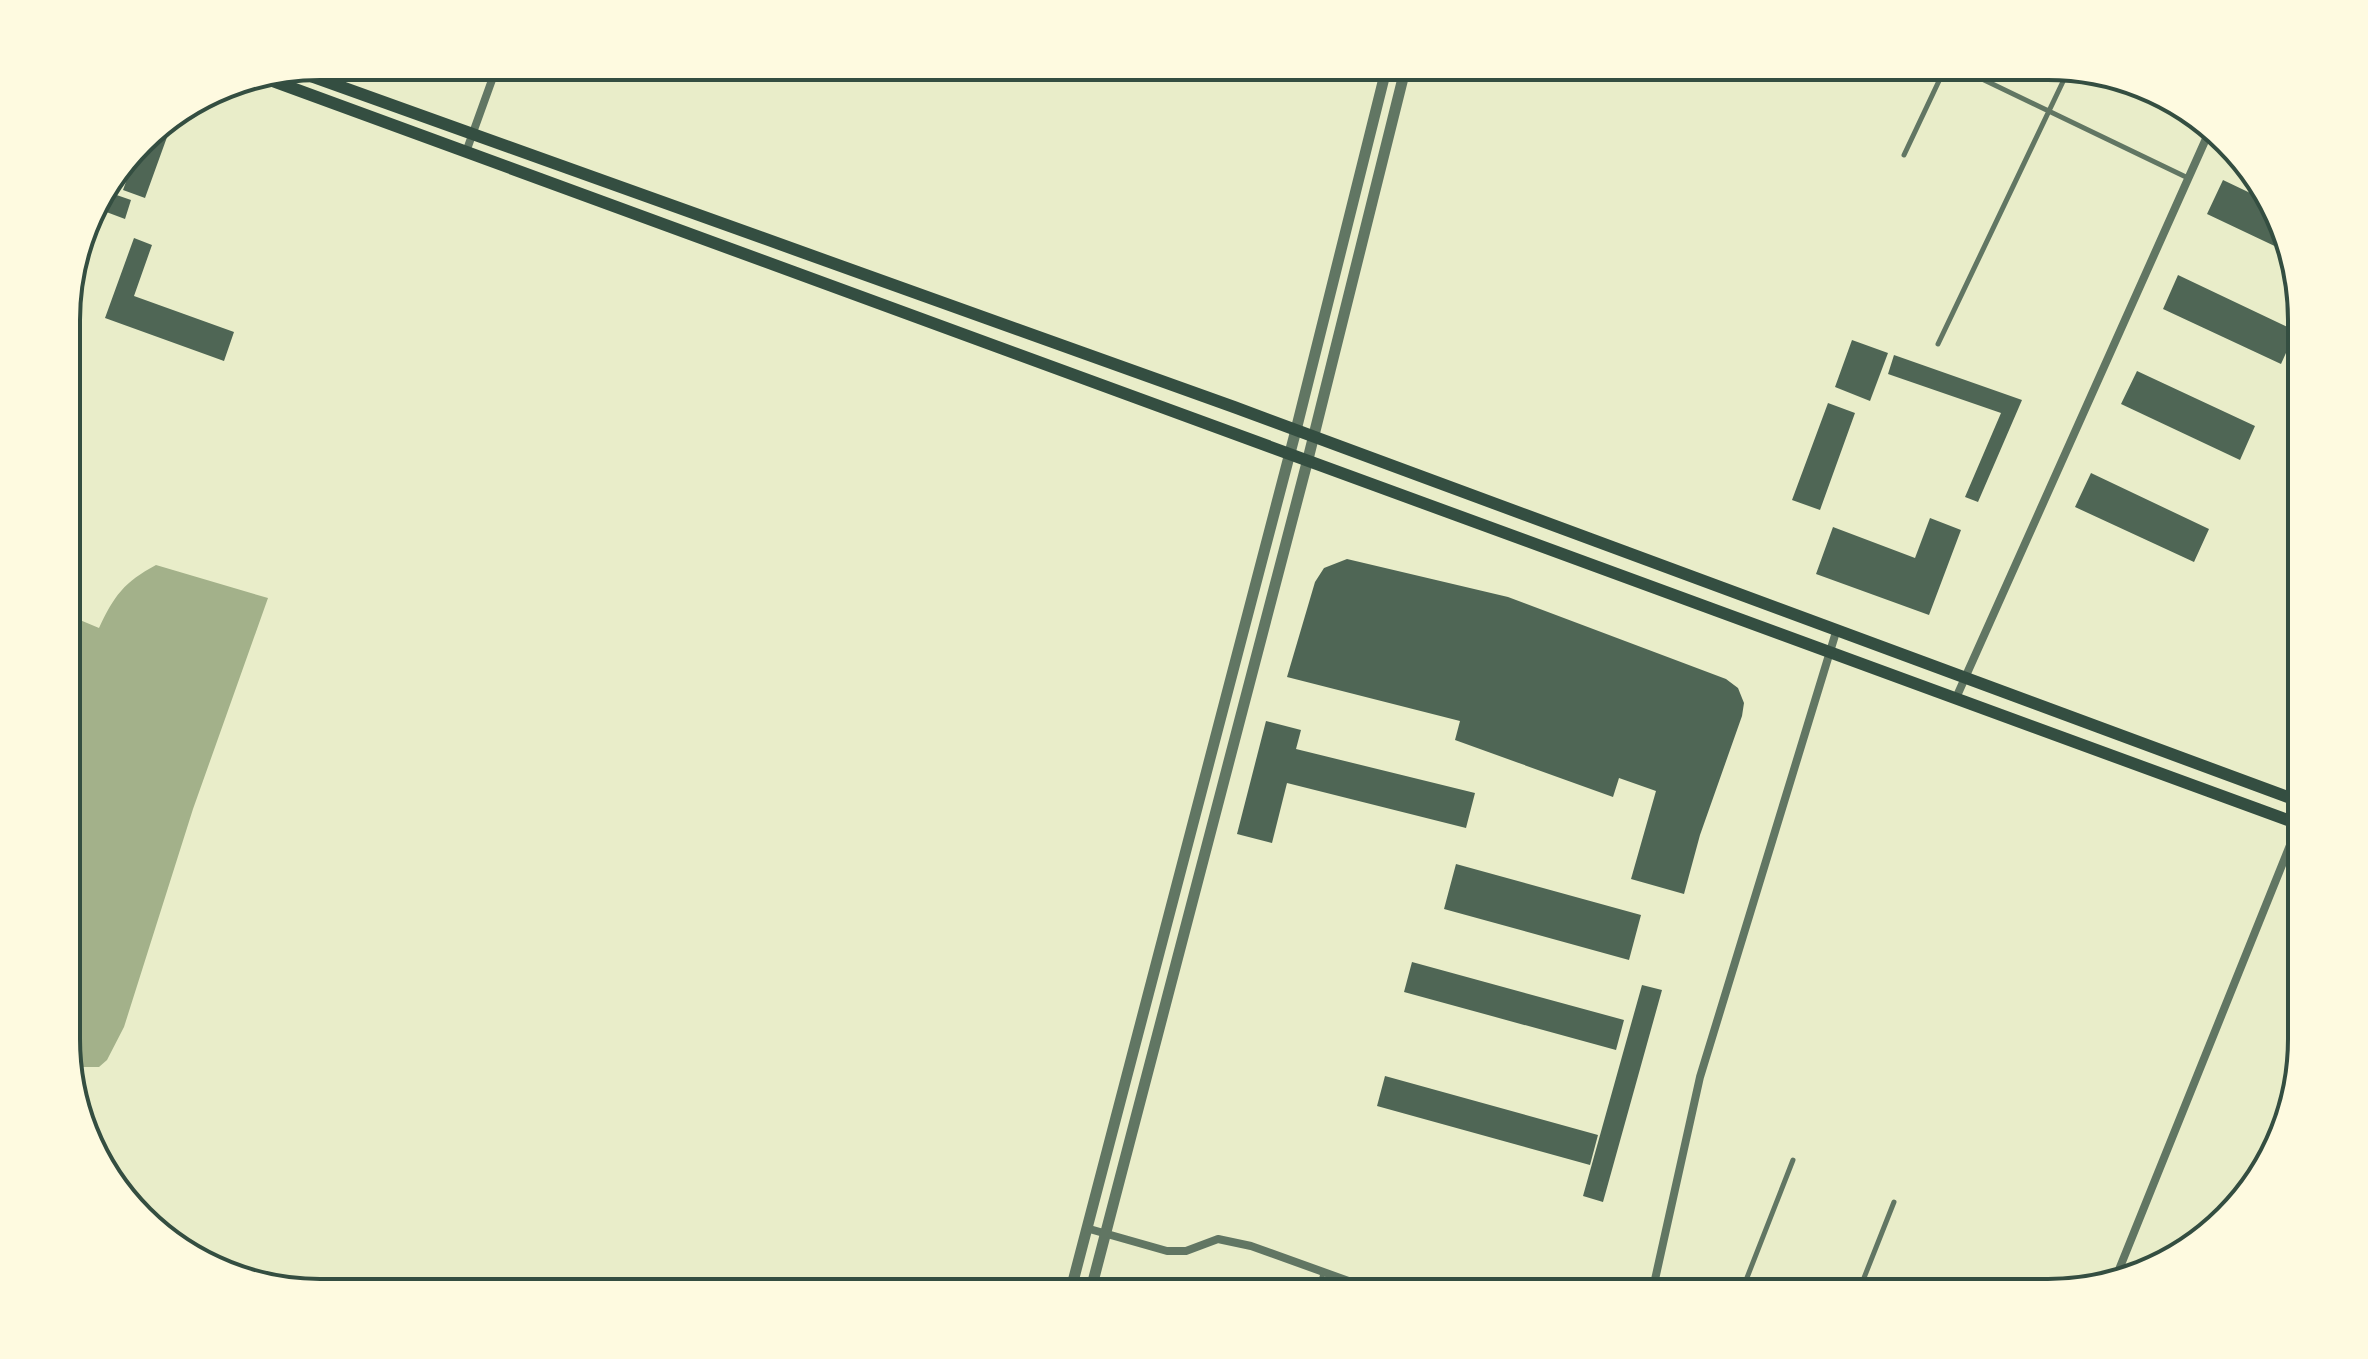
<svg xmlns="http://www.w3.org/2000/svg" width="2368" height="1359" font-family="'Exo 2',sans-serif">
	<rect width="100%" height="100%" fill="#e9edc9"/>
	<path fill="#a3b18a" d="M156 565 268 598 193 809 124 1027 107 1060 99 1067H68V615L99 628C114 596 124 582 156 565Z"/>
	<path fill="#4f6655" d="M175 115 145 198 123 190 139 146 152 129Z
		M2223 180 2267 201 2283 250 2207 214Z
		M105 191 131 200 125 219 93 207Z
		M134 238 152 245 134 296 234 332 224 361 105 318Z
		M2178 275 2296 331 2281 364 2163 309Z
		M1852 340 1888 353 1870 401 1835 387Z
		M1894 355 2022 400 1978 502 1965 497 2001 413 1888 374Z
		M2137 371 2255 426 2240 460 2121 404Z
		M1828 403 1855 413 1820 510 1792 500Z
		M2091 473 2209 529 2194 562 2075 507Z
		M1930 518 1961 530 1929 615 1816 574 1833 527 1915 558Z
		M1347 559 1508 597 1726 679 1738 688 1744 703 1742 716 1700 835 1684 894 1631 879 1656 791 1619 778 1613 797 1455 740 1460 721 1287 677 1315 582 1324 568Z
		M1266 721 1301 730 1296 749 1475 793 1466 828 1287 783 1272 843 1237 834Z
		M1456 864 1641 915 1629 960 1444 909Z
		M1412 962 1624 1020 1616 1050 1404 992Z
		M1642 985 1662 990 1603 1202 1583 1196Z
		M1385 1076 1598 1135 1590 1165 1377 1106Z"/>
	<g fill="none" stroke-linecap="round" stroke-linejoin="round">
		<path stroke="#617663" stroke-width="5" d="M1955 66 2188 178
			M1904 155 1946 66
			M1938 344 2068 71
			M1318 1293 1323 1273
			M1741 1293 1793 1160
			M1858 1293 1894 1202"/>
		<path stroke="#617663" stroke-width="8" d="M466 152 497 66
			M1956 698 2209 132
			M1086 1228 1167 1251H1186L1218 1239 1251 1246 1382 1293
			M2116 1277 2301 818
			M1652 1293 1700 1077 1836 632"/>
		<path stroke="#617663" stroke-width="11" d="M1070 1293 1296 430 1387 66
			M1090 1293 1308 459 1406 66"/>
		<path stroke="#344e41" stroke-width="12" d="M297 71 1234 407 2301 802
			M262 77 2301 825"/>
	</g>
	<path d="M0 0H2368V1359H0ZM320 80H2048A240 240 0 0 1 2288 320V1039A240 240 0 0 1 2048 1279H320A240 240 0 0 1 80 1039V320A240 240 0 0 1 320 80Z" fill="#fefae0" fill-rule="evenodd"/>
	<path fill="none" stroke="#344e41" stroke-width="4" d="M320 80H2048A240 240 0 0 1 2288 320V1039A240 240 0 0 1 2048 1279H320A240 240 0 0 1 80 1039V320A240 240 0 0 1 320 80Z"/>
</svg>
